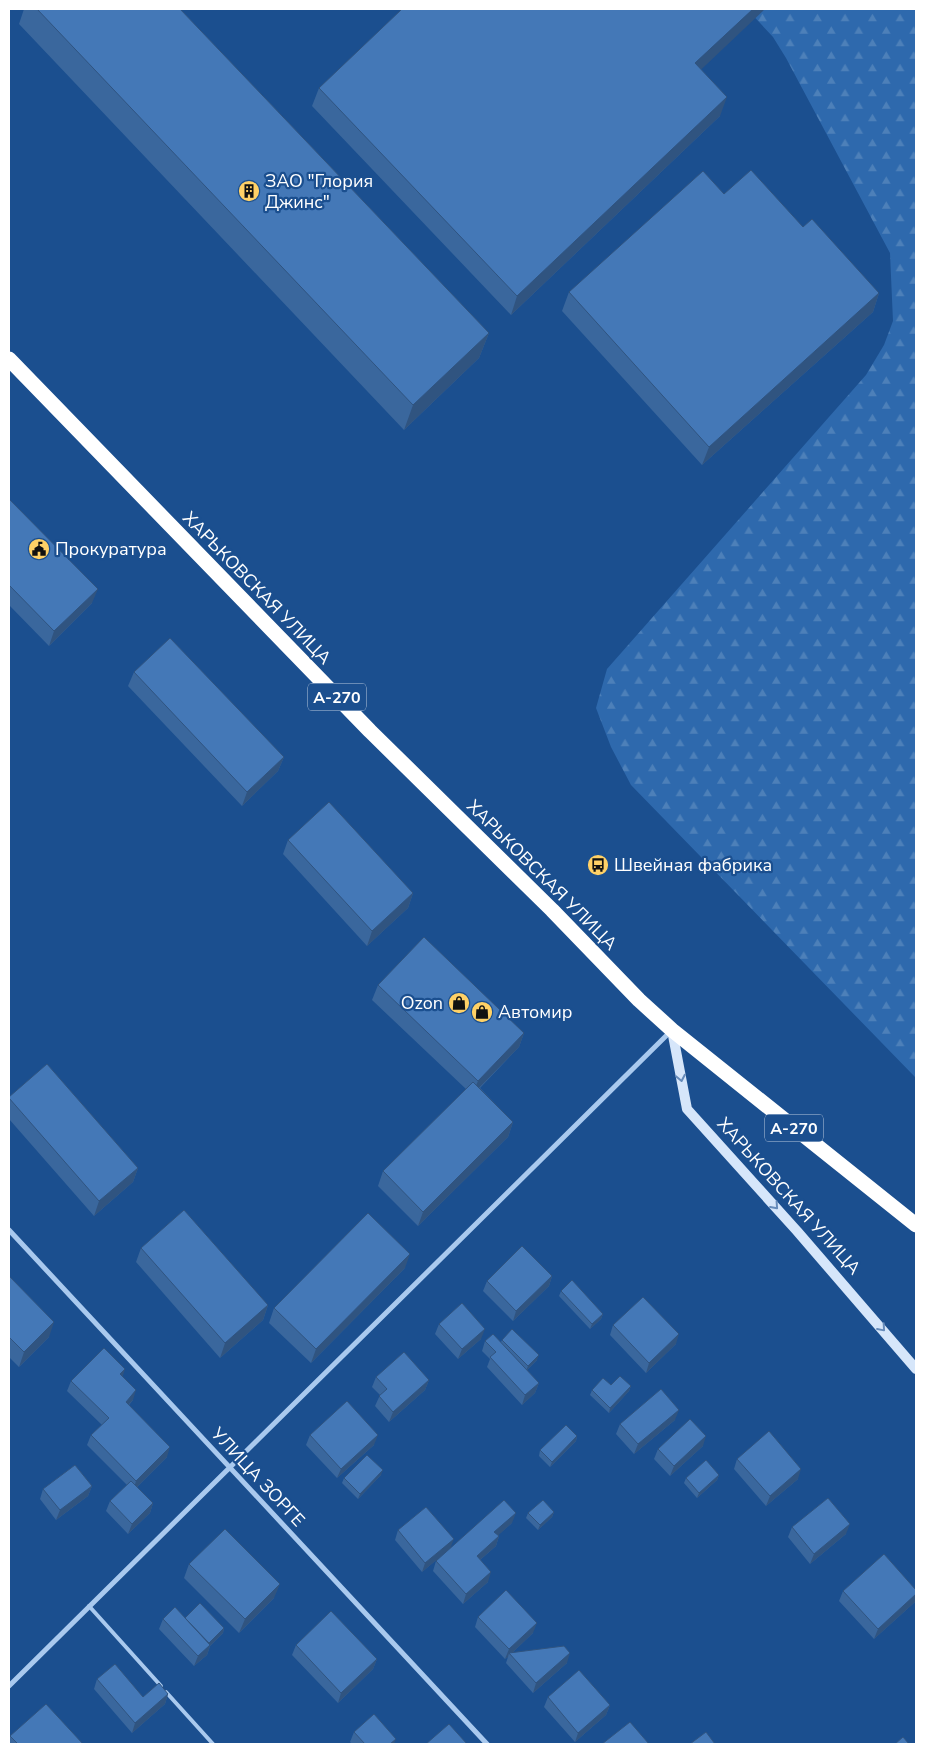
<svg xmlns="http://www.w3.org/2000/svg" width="925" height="1753" font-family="'Nunito Sans',sans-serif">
	<defs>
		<pattern id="forest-firs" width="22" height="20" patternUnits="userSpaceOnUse" patternTransform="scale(1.25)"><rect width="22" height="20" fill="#2e69ad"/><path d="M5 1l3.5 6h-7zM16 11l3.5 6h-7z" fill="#4d80b9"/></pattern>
	</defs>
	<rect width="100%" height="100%" fill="#1b4f8f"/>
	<path fill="url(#forest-firs)" d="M747 9H916V1078L631 785 611 747 596 708 607 669 866 375 884 345 893 321 890 253 786 58 773 37Z"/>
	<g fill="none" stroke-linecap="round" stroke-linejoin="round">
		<path stroke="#a9c9ee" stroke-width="4" d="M89 1606 161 1686
			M166 1692 213 1744"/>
		<path stroke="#a9c9ee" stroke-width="5" d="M9 1230 487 1744
			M9 1686 672 1030"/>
		<path stroke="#d6e6fa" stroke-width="10" d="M672 1030 687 1109 797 1231 916 1369"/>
		<path stroke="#fff" stroke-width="15" d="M9 359 370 731 552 910 639 1000 672 1030 916 1225"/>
	</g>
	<path fill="#3a679d" d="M24 9H180L489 333 479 358 404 430 19 24Z
		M701 70 720 116 511 315 312 106 319 88Z
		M724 194 803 227 879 293 873 312 702 465 562 311 569 292Z
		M9 499 92 603 49 646 9 605Z
		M134 672 284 757 278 771 242 806 128 686Z
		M288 840 413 893 408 908 367 946 283 854Z
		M378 985 524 1033 519 1047 480 1088 513 1122 508 1137 418 1226 378 1186 383 1171 466 1089 372 1000Z
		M9 1097 138 1168 133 1182 94 1216 9 1119Z
		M141 1248 268 1305 263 1320 220 1358 136 1262Z
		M405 1268 311 1363 269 1323 274 1308Z
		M9 1276 49 1337 19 1367 9 1357Z
		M552 1276 549 1286 513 1321 483 1291 487 1281Z
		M561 1291 603 1314 601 1319 590 1329 559 1296Z
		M439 1324 481 1339 458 1359 435 1334Z
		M613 1325 676 1344 646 1373 610 1335Z
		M502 1340 537 1360 527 1370 539 1383 535 1393 522 1405 487 1367 490 1359 482 1351 485 1341 501 1342Z
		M123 1377 133 1400 129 1405 167 1457 137 1487 153 1503 150 1513 128 1534 106 1511 110 1501 127 1485 87 1445 91 1435 102 1425 67 1391 71 1381Z
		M376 1377 429 1380 425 1390 389 1422 375 1406 380 1395 372 1387Z
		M611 1385 631 1386 629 1391 609 1413 590 1395 592 1390Z
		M675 1420 634 1454 616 1434 620 1424Z
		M310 1435 374 1445 337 1478 306 1445Z
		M577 1436 576 1441 550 1467 539 1456 540 1450Z
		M703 1446 670 1476 654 1459 658 1449Z
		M737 1459 798 1479 766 1506 734 1469Z
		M381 1475 358 1499 342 1483 344 1478Z
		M719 1475 717 1480 697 1498 684 1483 686 1478Z
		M92 1486 88 1496 56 1520 40 1499 43 1489Z
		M554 1512 552 1517 538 1530 526 1518 528 1513Z
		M512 1523 498 1535 499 1536 496 1546 480 1560 488 1582 463 1604 433 1571 436 1561 441 1556 422 1572 395 1540 398 1530 450 1548Z
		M792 1527 846 1534 810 1564 788 1537Z
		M189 1564 274 1598 239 1633 184 1578Z
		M916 1590V1598L915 1602 874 1639 839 1601 843 1591Z
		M478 1617 533 1633 512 1653 567 1663 533 1693 506 1663 508 1657 505 1659 475 1627Z
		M185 1618 224 1628 223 1633 210 1646 207 1655 194 1666 159 1629 163 1619Z
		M296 1645 377 1659 373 1669 338 1703 292 1655Z
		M97 1679 143 1697 168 1694 165 1704 132 1733 94 1689Z
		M548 1697 610 1705 606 1715 575 1742 544 1707Z
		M354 1732 394 1744H352L350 1742Z
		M10 1736 83 1744H9V1740Z"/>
	<path fill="#305480" d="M753 9H765L688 82 695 63Z
		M727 97 720 116 511 315 517 296Z
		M879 293 873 312 702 465 709 447Z
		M489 333 479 358 404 430 413 405Z
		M98 589 92 603 49 646 54 631Z
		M284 757 278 771 242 806 247 792Z
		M413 893 408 908 367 946 372 931Z
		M524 1033 519 1047 472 1095 478 1081Z
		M513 1122 508 1137 418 1226 423 1212Z
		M138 1168 133 1182 94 1216 99 1201Z
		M410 1254 405 1268 311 1363 316 1349Z
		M552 1276 549 1286 513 1321 516 1311Z
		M268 1305 263 1320 220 1358 225 1343Z
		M603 1314 601 1319 590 1329 592 1324Z
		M54 1322 49 1337 19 1367 24 1352Z
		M485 1329 481 1339 458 1359 462 1349Z
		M679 1334 676 1344 646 1373 649 1363Z
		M539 1355 537 1360 526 1371 528 1366Z
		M125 1369 122 1379 120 1374Z
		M429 1380 425 1390 389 1422 393 1412Z
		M539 1383 535 1393 522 1405 525 1395Z
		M631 1386 629 1391 609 1413 610 1408Z
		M136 1390 133 1400 122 1411 126 1402Z
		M679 1410 675 1420 634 1454 638 1444Z
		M378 1435 374 1445 337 1478 341 1469Z
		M577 1436 576 1441 550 1467 552 1462Z
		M706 1436 703 1446 670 1476 674 1466Z
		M170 1447 167 1457 133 1491 136 1481Z
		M801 1469 798 1479 766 1506 770 1496Z
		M383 1470 381 1475 358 1499 360 1494Z
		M719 1475 717 1480 697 1498 699 1493Z
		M92 1486 88 1496 56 1520 60 1510Z
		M153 1503 150 1513 128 1534 132 1524Z
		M554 1512 552 1517 538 1530 540 1525Z
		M516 1513 512 1523 491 1542 494 1532Z
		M850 1524 846 1534 810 1564 814 1554Z
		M499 1536 496 1546 473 1566 477 1556Z
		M454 1539 450 1549 422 1572 425 1563Z
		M491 1572 488 1582 463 1604 466 1594Z
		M280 1584 274 1598 239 1633 245 1619Z
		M916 1594V1598L915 1602 874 1639 878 1629Z
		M537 1623 533 1633 510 1655 509 1653 508 1657 505 1659 509 1649Z
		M224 1628 223 1633 210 1646 207 1655 194 1666 198 1656 209 1643Z
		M570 1653 567 1663 533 1693 536 1683Z
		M377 1659 373 1669 338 1703 341 1693Z
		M168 1694 165 1704 132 1733 135 1723Z
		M610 1705 606 1715 575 1742 578 1733Z
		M396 1739 394 1744H390Z"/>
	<path fill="#4478b7" stroke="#305480" d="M37 9H180L489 333 413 405Z
		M402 9H753L695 63 727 97 517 296 319 88Z
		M751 170 803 227 812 219 879 293 709 447 569 292 703 171 724 194Z
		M9 499 98 589 54 631 9 585Z
		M170 638 284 757 247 792 134 672Z
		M329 802 413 893 372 931 288 840Z
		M424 937 524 1033 478 1081 378 985Z
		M47 1064 138 1168 99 1201 9 1098V1097Z
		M473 1082 513 1122 423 1212 383 1171Z
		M184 1210 268 1305 225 1343 141 1248Z
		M368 1213 410 1254 316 1349 274 1308Z
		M522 1246 552 1276 516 1311 487 1281Z
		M9 1276 54 1322 24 1352 9 1337Z
		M572 1280 603 1314 592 1324 561 1291Z
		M643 1297 679 1334 649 1363 613 1325Z
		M462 1303 485 1329 462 1349 439 1324Z
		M512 1329 539 1355 528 1366 502 1340Z
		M493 1334 539 1383 525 1395 490 1357 496 1352 485 1341Z
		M104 1348 125 1369 120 1374 136 1390 126 1402 170 1447 136 1481 91 1435 109 1418 71 1381Z
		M404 1352 429 1380 393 1412 379 1396 387 1389 376 1377Z
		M620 1376 631 1386 610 1408 592 1390 603 1378 611 1385Z
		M661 1389 679 1410 638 1444 620 1424Z
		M347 1401 378 1435 341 1469 310 1435Z
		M690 1419 706 1436 674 1466 658 1449Z
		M566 1425 577 1436 552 1462 540 1450Z
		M769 1431 801 1469 770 1496 737 1459Z
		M367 1455 383 1470 360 1494 344 1478Z
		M706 1460 719 1475 699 1493 686 1478Z
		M75 1465 92 1486 60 1510 43 1489Z
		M131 1481 153 1503 132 1524 110 1501Z
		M828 1498 850 1524 814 1554 792 1527Z
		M504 1500 516 1513 494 1532 499 1536 477 1556 491 1572 466 1594 436 1561Z
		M543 1500 554 1512 540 1525 528 1513Z
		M426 1507 454 1539 425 1563 398 1530Z
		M225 1529 280 1584 245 1619 189 1564Z
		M884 1554 916 1590V1594L878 1629 843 1591Z
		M506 1590 537 1623 509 1649 478 1617Z
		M200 1603 224 1628 209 1643 185 1618Z
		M175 1607 210 1645 198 1656 163 1619Z
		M331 1611 377 1659 341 1693 296 1645Z
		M564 1646 570 1653 536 1683 509 1653Z
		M115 1664 143 1697 159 1683 168 1694 135 1723 97 1679Z
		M579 1670 610 1705 578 1733 548 1697Z
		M46 1704 83 1744H18L10 1736Z
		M374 1714 396 1739 390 1744H365L354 1732Z
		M630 1722 649 1744H602Z
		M449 1724 467 1744H426Z
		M706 1732 715 1744H690Z
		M903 1737 909 1744H895Z"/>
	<defs><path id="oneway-chevron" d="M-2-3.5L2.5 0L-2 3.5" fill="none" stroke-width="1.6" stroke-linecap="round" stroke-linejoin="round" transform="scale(1.25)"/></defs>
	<g stroke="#668bba">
		<use href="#oneway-chevron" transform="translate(681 1078) rotate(79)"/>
		<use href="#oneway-chevron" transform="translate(775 1206) rotate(48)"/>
		<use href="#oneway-chevron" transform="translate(882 1328) rotate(49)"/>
	</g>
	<defs>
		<g id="building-disc" transform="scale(1.125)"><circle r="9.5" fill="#ffd166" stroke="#1b4f8f"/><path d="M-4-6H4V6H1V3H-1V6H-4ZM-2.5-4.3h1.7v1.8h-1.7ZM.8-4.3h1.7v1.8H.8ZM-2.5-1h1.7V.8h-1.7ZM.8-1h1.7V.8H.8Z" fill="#111"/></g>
		<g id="civic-disc" transform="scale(1.125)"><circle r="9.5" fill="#ffd166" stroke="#1b4f8f"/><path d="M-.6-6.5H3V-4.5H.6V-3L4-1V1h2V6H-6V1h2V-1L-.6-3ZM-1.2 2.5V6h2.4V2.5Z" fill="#111"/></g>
		<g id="bus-disc" transform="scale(1.125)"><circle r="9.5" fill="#ffd166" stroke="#1b4f8f"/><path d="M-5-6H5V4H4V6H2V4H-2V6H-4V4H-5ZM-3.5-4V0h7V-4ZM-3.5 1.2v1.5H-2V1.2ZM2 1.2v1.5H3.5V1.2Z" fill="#111"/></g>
		<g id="shop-disc" transform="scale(1.125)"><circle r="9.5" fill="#ffd166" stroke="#1b4f8f"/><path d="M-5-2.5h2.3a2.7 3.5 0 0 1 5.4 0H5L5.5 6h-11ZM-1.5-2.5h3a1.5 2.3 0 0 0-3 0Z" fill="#111"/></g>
	</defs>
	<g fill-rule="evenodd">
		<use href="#building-disc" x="249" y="191"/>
		<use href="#civic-disc" x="39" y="549"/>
		<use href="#bus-disc" x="598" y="865"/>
		<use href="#shop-disc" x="459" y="1003"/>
		<use href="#shop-disc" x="482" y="1012"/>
	</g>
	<g text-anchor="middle" stroke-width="4.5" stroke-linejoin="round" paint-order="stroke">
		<g fill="#1b4f8f" stroke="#bbcadd" stroke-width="1">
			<rect x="308" y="683.5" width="58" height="27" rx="4"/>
			<rect x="765" y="1114.5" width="58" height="27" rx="4"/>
		</g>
		<g font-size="16" font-weight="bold" fill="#fff">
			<text x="337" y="703">А-270</text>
			<text x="794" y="1134">А-270</text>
		</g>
		<g font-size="18" fill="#fff" stroke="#1b4f8f" text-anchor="start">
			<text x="265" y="187">ЗАО "Глория<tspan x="265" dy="21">Джинс"</tspan></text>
			<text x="55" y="555">Прокуратура</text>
			<text x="614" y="871">Швейная фабрика</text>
			<text x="443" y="1009" text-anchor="end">Ozon</text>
			<text x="498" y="1018">Автомир</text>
		</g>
		<g font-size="18" fill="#fff" stroke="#1b4f8f">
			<text transform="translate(257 588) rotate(46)" y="6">ХАРЬКОВСКАЯ УЛИЦА</text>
			<text transform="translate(542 875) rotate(45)" y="6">ХАРЬКОВСКАЯ УЛИЦА</text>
			<text transform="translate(789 1196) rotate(48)" y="6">ХАРЬКОВСКАЯ УЛИЦА</text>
			<text transform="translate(258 1477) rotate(47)" y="6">УЛИЦА ЗОРГЕ</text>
		</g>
	</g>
	<rect width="925" height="1753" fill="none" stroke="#ffffff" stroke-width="20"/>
</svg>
